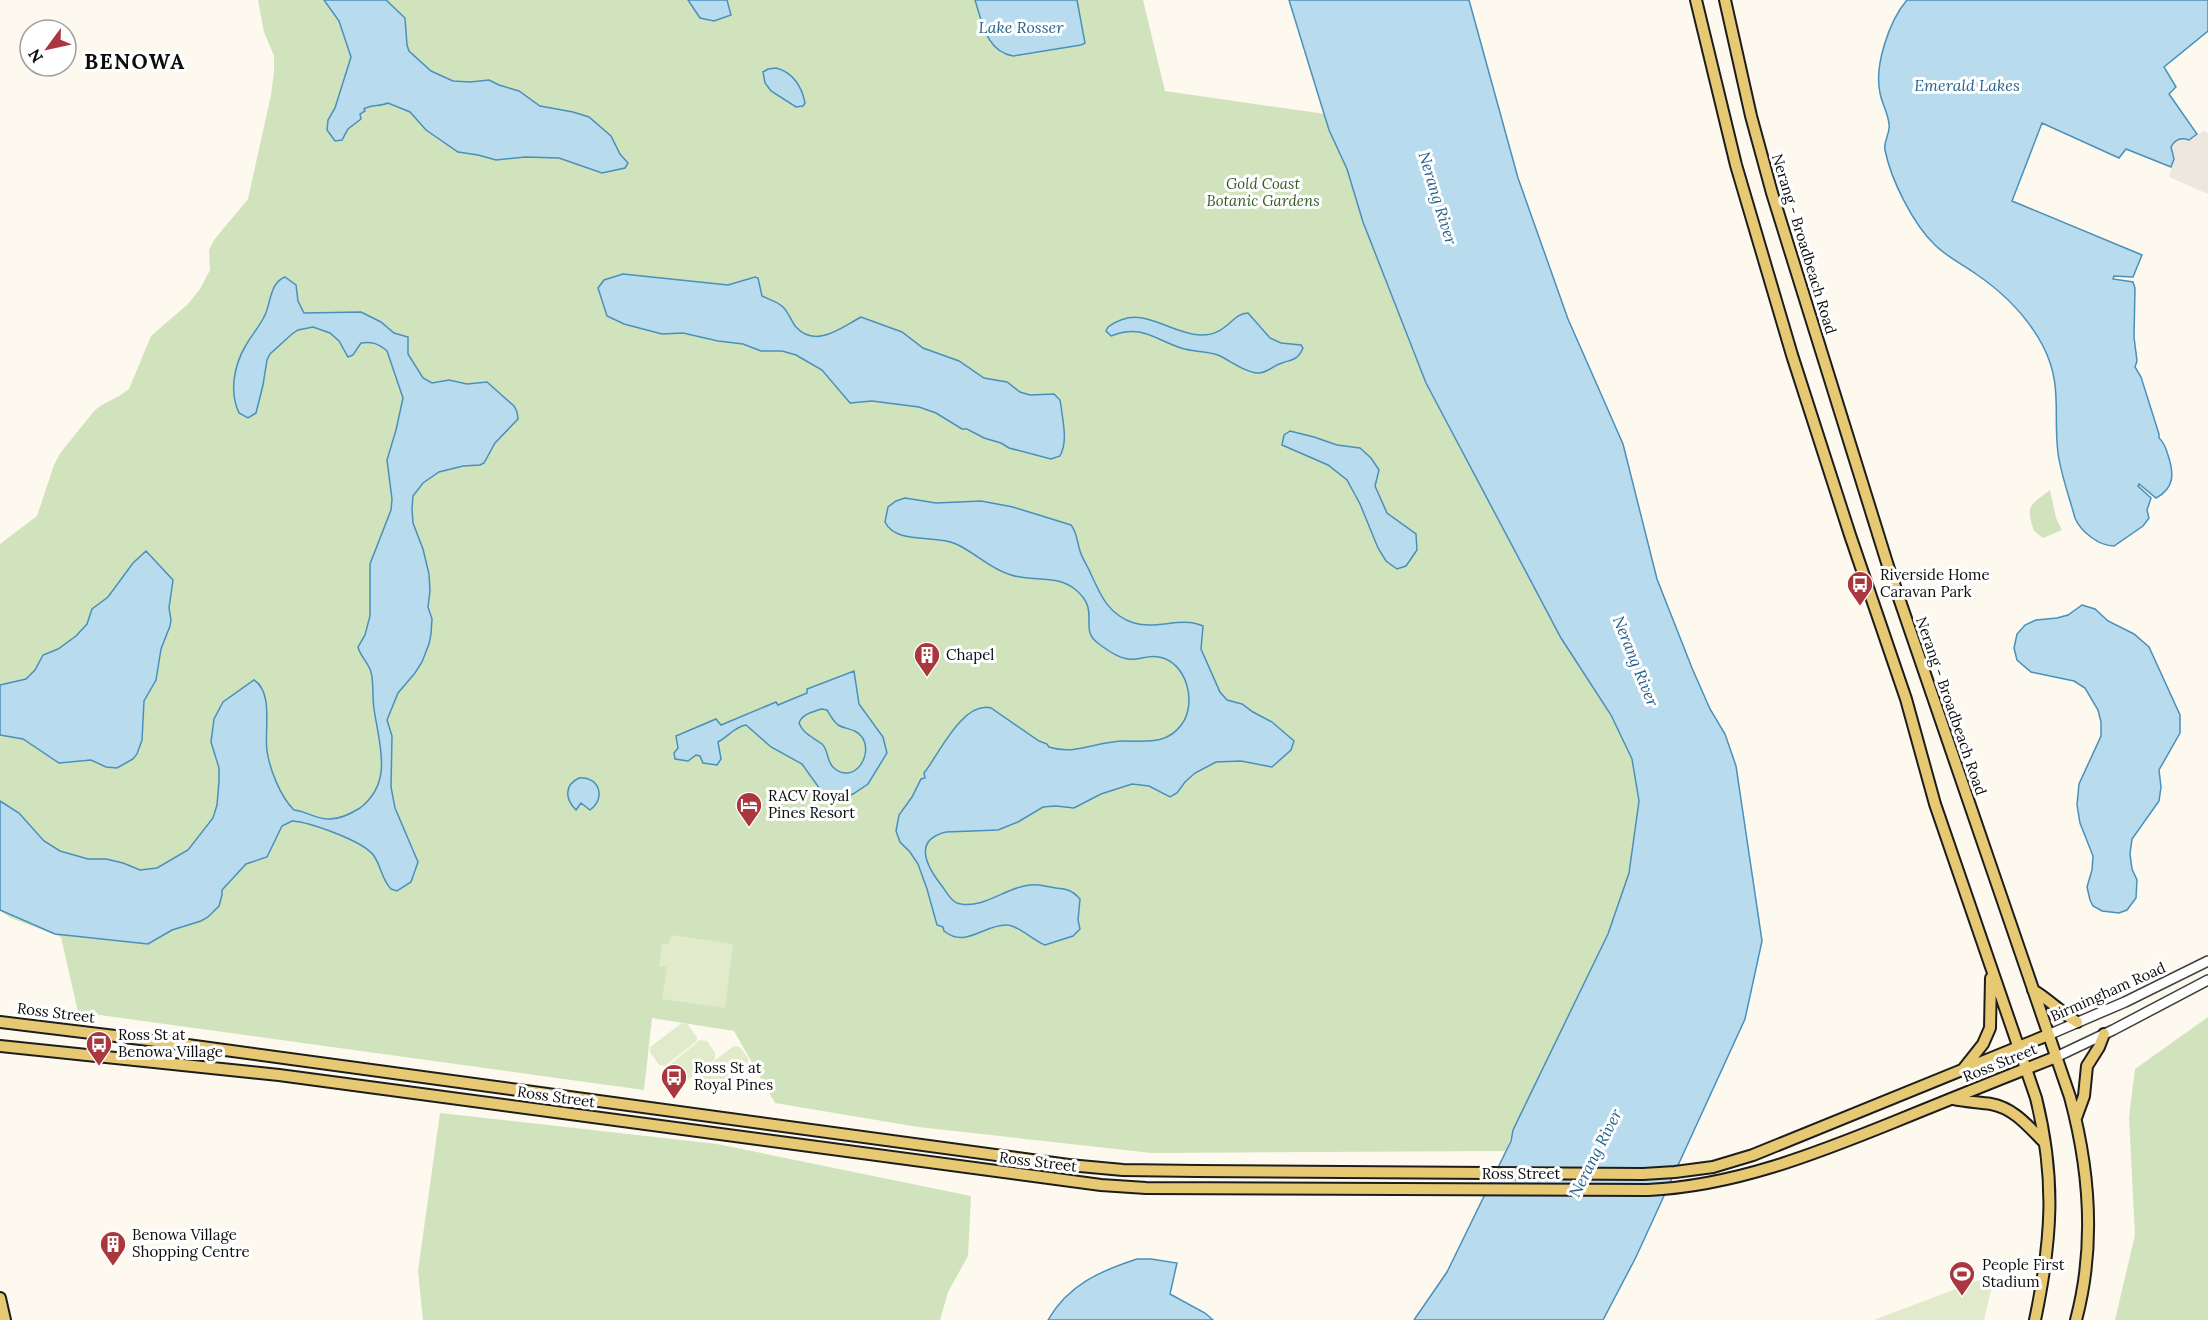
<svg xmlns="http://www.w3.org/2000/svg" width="2208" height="1320" font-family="Lora,serif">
	<rect width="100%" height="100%" fill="#fdf9ee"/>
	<path fill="#d1e3bc" d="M258 0H975C982 21 986 39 1003 54L1085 43 1077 0H1143L1165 91 1325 114 1329 130 1347 169 1363 222 1426 383 1561 638 1611 715 1632 759 1639 801 1629 873 1608 934 1513 1130 1506 1151 1152 1153 918 1127 775 1103 734 1031 652 1018 644 1090 78 1012 61 937 11 918 0 911V544L37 516 54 465 61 452 95 410C106 401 119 398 129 389L151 336 188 304 200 289 210 270 209 250 214 240 248 199 271 95 274 72V56L264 32Z
		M2050 490 2056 518 2062 530 2043 538 2034 531C2025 504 2030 506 2050 490Z
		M2208 1017V1320H2115L2135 1235 2129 1117 2135 1069Z
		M440 1113 717 1144 971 1196 968 1256 948 1292 940 1320H423L418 1271Z"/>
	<path fill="#e1ebcc" d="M671 935 733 944 725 1008 662 999 667 967 659 966 662 944H669Z
		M682 1023 687 1024 697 1037V1041L665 1066 659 1065 650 1052V1047Z
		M700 1040 707 1041 715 1053V1059L682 1084H677L666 1070 668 1066Z
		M734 1046 740 1047 748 1058V1064L716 1088 709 1087 701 1074 703 1069Z
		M1995 1274 1984 1320H1874Z"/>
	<path fill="#ece8de" d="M2205 130 2208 134V194L2169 177 2174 159 2171 149 2174 142 2180 138 2189 140Z"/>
	<path fill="#b9dbee" stroke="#4990bb" stroke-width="1.5" fill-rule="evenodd" d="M324 0H386L405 18 407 45 409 51 431 71 453 81 470 82 489 80 499 85 519 91 540 106 573 112 589 117 611 136 620 154 628 163 625 168 602 173 559 158 525 157 496 160 478 155 458 152 426 130 410 112 388 103C379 107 372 104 364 109L365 111 360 114 361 119 348 129 342 140 335 141 327 130 328 120 335 108 351 57 339 21Z
		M688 0H727L731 15 714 21 700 18Z
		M975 0H1077L1085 43 1081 45 1013 56C986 51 982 22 975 0Z
		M1289 0H1469L1518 178 1568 319 1623 444 1657 579 1692 668 1710 709 1725 734 1736 766 1762 941 1745 1019 1636 1257 1603 1320H1414L1447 1272 1511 1141 1513 1130 1608 934 1629 873 1639 801 1632 759 1611 715 1561 638 1426 383 1363 222 1347 169 1329 130Z
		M1907 0H2208V31L2164 67 2176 87 2169 94 2197 134 2189 140C2181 137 2175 139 2171 147L2174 159 2171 167 2126 149 2119 158 2042 123 2012 201 2142 255 2133 277 2114 276 2113 279 2133 282 2135 288 2134 337 2137 361 2135 367 2141 377 2159 434V438C2164 442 2166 448 2168 455 2174 473 2175 488 2156 498L2139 484 2138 486 2151 498 2147 510 2149 518 2143 526 2114 546C2099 546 2081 532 2075 518 2069 496 2061 475 2058 453 2053 413 2063 385 2043 346 2027 316 2004 293 1976 274 1962 264 1947 257 1935 245 1913 224 1891 180 1885 150 1883 141 1891 132 1889 124 1888 113 1882 104 1880 93 1874 66 1889 21 1907 0Z
		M776 68C793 72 802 87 805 103L803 106 796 107 771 91 765 83 763 72 768 69Z
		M623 274 728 285 755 277 758 278 762 296C769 300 777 301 783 307 789 313 791 321 796 327 816 349 842 327 861 317L902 332 923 348 959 361 984 378 1007 382 1020 392 1030 395 1054 394 1060 400 1061 406C1063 423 1068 441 1060 456L1051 459 1009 448 1001 443 984 438 967 429H962L936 413 919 407 872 401 850 403 822 370 796 355 782 351H761L743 344 718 341 683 333 662 334 624 324 607 316 598 288 604 280Z
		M285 277 296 285 298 301 304 313 361 312 381 322 394 333 408 337V354L423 378 432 383 449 380 467 384 487 382 514 406 517 412 518 419 495 443 484 463 480 465 463 466 439 472 423 483 413 496 412 509 413 523 423 549 429 574 430 591 428 607 432 619 431 634 429 644 422 662 415 673 398 693 387 720 392 736 391 787 395 808 418 862 411 882 397 891 391 889C382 880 381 866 374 856 364 841 309 822 292 821L282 826 267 857 246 864 222 890V895L219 906 208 917 201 921 172 930 148 944 55 934 0 910V801L19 813 44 841 60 851 88 859H106L123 863 140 870 157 868 188 850 213 818 217 805 219 781V768L211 742 214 719 223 702 254 680C274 692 264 732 267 751 270 770 280 796 294 810 306 811 317 820 330 819 339 819 352 813 360 808 394 782 379 744 374 709 372 697 374 683 371 672 368 662 360 656 358 647L365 635 370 616V564L391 510 392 499 387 460 396 430 403 398 387 351C379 344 372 341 361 343L353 355 348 357 339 341 330 333 313 327 298 330 292 334 270 354 267 360 263 385 256 413 248 418 239 413C229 392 234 365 246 345 251 336 259 327 264 317 271 305 269 283 285 277Z
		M1248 313 1270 338 1281 343 1301 345 1303 348C1298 360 1293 359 1282 363 1272 366 1267 374 1256 373 1242 371 1231 361 1218 355 1206 351 1193 352 1181 348 1153 339 1143 324 1111 336L1106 331 1108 327C1142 302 1166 333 1200 335 1227 336 1232 313 1248 313Z
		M1290 431 1314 437 1337 445 1360 448 1371 458 1379 470 1375 486 1387 513 1416 534 1417 550 1406 566 1397 569 1386 561 1378 548 1360 504 1347 480 1328 465 1282 445 1284 435Z
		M905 498 936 503 981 501 1013 507 1071 525C1077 532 1077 542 1080 551 1082 558 1087 565 1090 572 1100 594 1108 615 1134 623 1157 630 1181 616 1203 626L1201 649 1220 692 1227 700 1242 704 1253 712 1272 722 1294 741 1291 750 1272 767 1241 761 1216 762 1195 773 1185 782 1177 793 1170 797 1149 786 1132 784 1101 794 1074 808 1056 806 1043 807 1018 822 998 830 946 832C912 840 927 867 942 886 947 893 952 903 961 904 982 908 1004 890 1024 886 1039 883 1042 886 1056 888 1067 889 1072 890 1080 899L1078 920 1080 929 1073 936 1045 945C1034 941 1018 925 1007 925 984 924 966 949 944 931L943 927 937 925 927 889 918 864 910 852 900 842 896 831 899 815 912 797 921 779 925 778 924 773 927 769C940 751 964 701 991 708L1039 741 1047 744 1049 747C1075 756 1097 741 1124 741 1146 741 1167 745 1182 724 1197 703 1187 662 1159 657 1152 655 1143 658 1136 659 1122 661 1110 652 1099 644 1077 629 1102 612 1076 590 1058 574 1033 582 1011 575 990 569 976 553 956 544 936 534 896 545 885 522L888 507 896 501Z
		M146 551 173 580 169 608 171 620 170 626 161 649 156 680 144 701 142 740 137 754 133 759 117 768 106 767 91 760 59 763 23 739 0 735V685L26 679 35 670 43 655 58 649 76 636 87 624 92 609 108 597 133 563Z
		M2082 605 2095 609 2108 621 2134 634 2149 647 2180 715V733L2159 770 2161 787 2159 801 2132 839 2130 854 2132 869 2137 880 2136 898 2127 910 2119 913 2102 911 2093 906 2090 900 2087 887 2092 870 2093 856 2080 823 2077 805 2079 784 2101 736V722L2098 710 2085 688 2074 681 2031 672 2017 660 2014 648 2017 634 2025 625 2036 620 2057 618 2068 615Z
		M854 671 859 704 883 737 887 753 868 784 853 794 845 797H833L822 792 802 764 771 747 746 725C734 727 728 737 718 742L721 759 717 765 703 763 700 756 696 755 688 761 675 759 674 753 678 748 676 736 716 719 721 725 776 702 778 705 807 693V689ZM821 709 827 710C830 715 833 721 838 725 847 730 855 728 862 737 874 755 854 785 834 768 826 762 829 750 822 744 813 737 803 734 799 723 802 714 813 712 821 709Z
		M579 778C600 776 606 799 590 810L581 803 576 810C565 799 564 785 579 778Z
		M1137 1259H1151L1177 1263 1170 1294 1205 1313 1213 1320H1048C1068 1285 1100 1271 1137 1259Z"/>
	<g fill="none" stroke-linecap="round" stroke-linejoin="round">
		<g stroke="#3f3f3f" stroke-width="12">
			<path id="minor" d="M2048 1035 2125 1002 2208 961
				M2056 1057 2113 1030 2208 980"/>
		</g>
		<g stroke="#1d1d1d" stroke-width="14">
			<path id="major" d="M1696 0 1736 165 1792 355 1850 535 1906 699 1935 804 2036 1098C2056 1179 2052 1239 2035 1320
				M1725 0 1751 116 1772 193 1888 566 2070 1097C2090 1171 2096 1245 2076 1320
				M2033 990C2049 999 2061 1013 2077 1022
				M0 1022 173 1043 1069 1165 1123 1170 1197 1171 1643 1174 1675 1172 1713 1167 1753 1155 2048 1035
				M0 1046 279 1075 1101 1185 1146 1188 1648 1190C1734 1186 1815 1154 1894 1122 1948 1100 2002 1078 2056 1057
				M1964 1068 1983 1044 1990 1028 1991 978
				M1953 1099C1966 1102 1978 1102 1991 1104 2014 1108 2029 1127 2045 1143
				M2076 1118 2084 1096 2087 1066 2099 1047 2104 1034
				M0 1298 5 1320"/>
		</g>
		<use href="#minor" stroke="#fff" stroke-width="9"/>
		<use href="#major" stroke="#e7c974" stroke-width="10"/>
	</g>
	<defs>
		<g id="bus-pin" transform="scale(1.35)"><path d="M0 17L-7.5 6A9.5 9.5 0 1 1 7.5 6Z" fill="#aa363e" stroke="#fff"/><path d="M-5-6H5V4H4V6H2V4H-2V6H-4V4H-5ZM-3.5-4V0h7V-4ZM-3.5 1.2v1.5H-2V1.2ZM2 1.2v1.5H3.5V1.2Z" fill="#fff"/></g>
		<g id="building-pin" transform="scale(1.35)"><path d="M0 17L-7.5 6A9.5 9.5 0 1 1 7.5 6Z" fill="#aa363e" stroke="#fff"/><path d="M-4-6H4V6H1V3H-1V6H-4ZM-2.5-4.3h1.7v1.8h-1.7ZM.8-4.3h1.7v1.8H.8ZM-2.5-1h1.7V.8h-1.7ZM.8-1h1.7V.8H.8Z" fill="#fff"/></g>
		<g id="hotel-pin" transform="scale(1.35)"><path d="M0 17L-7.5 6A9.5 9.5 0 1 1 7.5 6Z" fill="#aa363e" stroke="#fff"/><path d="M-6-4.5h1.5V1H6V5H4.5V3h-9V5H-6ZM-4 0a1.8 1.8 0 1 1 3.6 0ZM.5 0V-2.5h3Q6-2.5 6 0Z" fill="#fff"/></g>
		<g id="stadium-pin" transform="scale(1.35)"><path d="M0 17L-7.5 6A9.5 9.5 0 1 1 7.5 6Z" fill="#aa363e" stroke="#fff"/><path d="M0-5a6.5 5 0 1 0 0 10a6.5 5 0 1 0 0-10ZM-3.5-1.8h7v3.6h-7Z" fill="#fff"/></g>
	</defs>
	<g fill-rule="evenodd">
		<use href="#bus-pin" x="1860" y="584"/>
		<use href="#building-pin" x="927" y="655"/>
		<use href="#hotel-pin" x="749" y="805"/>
		<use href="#bus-pin" x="99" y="1044"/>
		<use href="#bus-pin" x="674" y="1077"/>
		<use href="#building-pin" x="113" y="1244"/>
		<use href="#stadium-pin" x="1962" y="1274"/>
	</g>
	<g text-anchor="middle" stroke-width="6" stroke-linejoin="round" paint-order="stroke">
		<g font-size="15" font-style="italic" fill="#325b25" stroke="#fff">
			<text x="1263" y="189">Gold Coast<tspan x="1263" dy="17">Botanic Gardens</tspan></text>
		</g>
		<g font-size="15" fill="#0c0c0c" stroke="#fff">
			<text transform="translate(1804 244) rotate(73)" y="5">Nerang - Broadbeach Road</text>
			<text transform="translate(1951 706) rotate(71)" y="5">Nerang - Broadbeach Road</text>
			<text transform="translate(2108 992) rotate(-24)" y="5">Birmingham Road</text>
			<text transform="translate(56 1013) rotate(7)" y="5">Ross Street</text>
			<text transform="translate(2000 1063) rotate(-22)" y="5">Ross Street</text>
			<text transform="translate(556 1097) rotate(8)" y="5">Ross Street</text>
			<text transform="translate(1038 1162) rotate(7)" y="5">Ross Street</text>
			<text x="1521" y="1179">Ross Street</text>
		</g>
		<g font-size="15" fill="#0c0c0c" stroke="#fff" text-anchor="start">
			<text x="1880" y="580">Riverside Home<tspan x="1880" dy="17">Caravan Park</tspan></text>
			<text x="946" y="660">Chapel</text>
			<text x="768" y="801">RACV Royal<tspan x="768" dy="17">Pines Resort</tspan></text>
			<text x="118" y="1040">Ross St at<tspan x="118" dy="17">Benowa Village</tspan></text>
			<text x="694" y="1073">Ross St at<tspan x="694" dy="17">Royal Pines</tspan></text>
			<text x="132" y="1240">Benowa Village<tspan x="132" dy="17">Shopping Centre</tspan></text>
			<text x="1982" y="1270">People First<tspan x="1982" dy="17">Stadium</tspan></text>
		</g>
		<g font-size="16" font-style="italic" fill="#26628e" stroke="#fff">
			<text x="1021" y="33">Lake Rosser</text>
			<text x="1967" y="91">Emerald Lakes</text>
			<text transform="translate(1438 198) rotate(73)" y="6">Nerang River</text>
			<text transform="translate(1636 661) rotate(68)" y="6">Nerang River</text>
			<text transform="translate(1595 1153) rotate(-63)" y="6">Nerang River</text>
		</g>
		<g font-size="21" font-weight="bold" letter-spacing="1.5" fill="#0c0c0c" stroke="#fff">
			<text x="135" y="69">BENOWA</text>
		</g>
	</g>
	<g transform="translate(48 48) rotate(237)"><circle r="28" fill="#ffffff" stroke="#9e9e9e" stroke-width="1.5"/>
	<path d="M0-4.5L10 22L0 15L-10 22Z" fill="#aa363e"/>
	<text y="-9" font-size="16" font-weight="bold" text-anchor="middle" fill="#0c0c0c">N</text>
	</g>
</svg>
